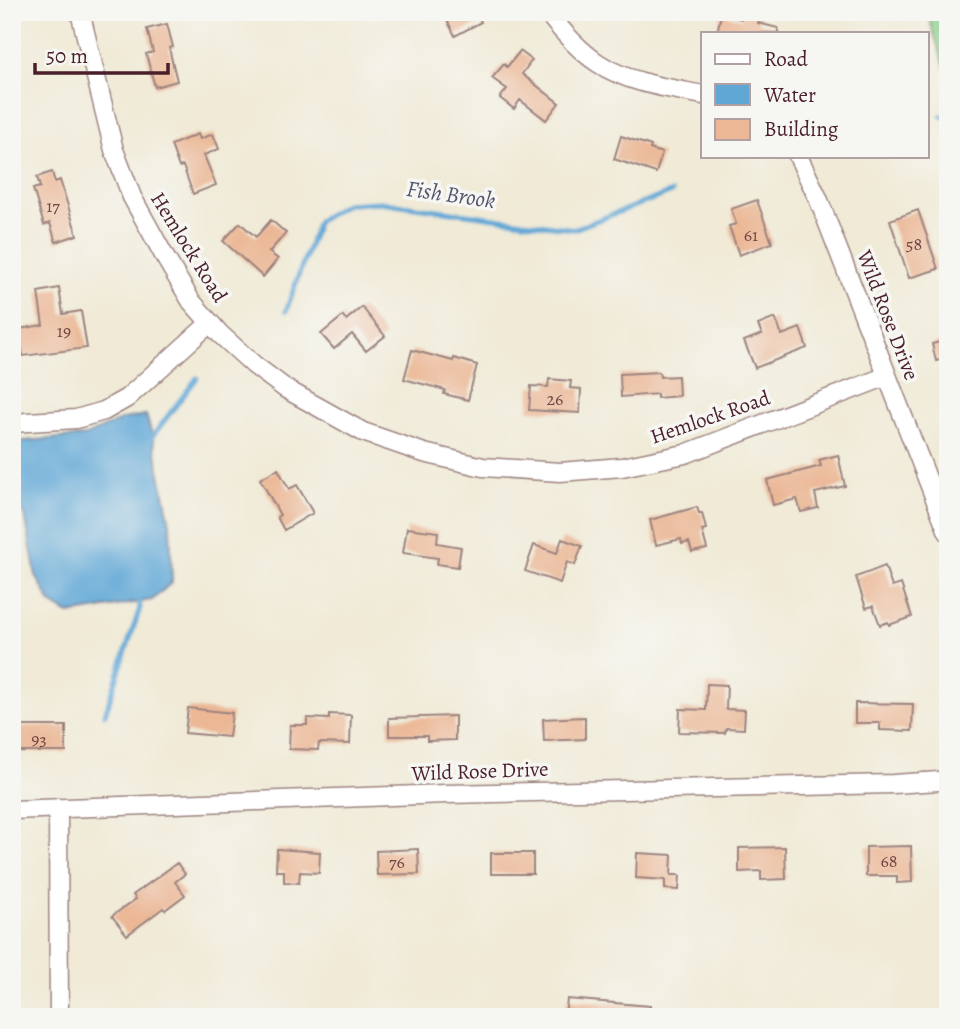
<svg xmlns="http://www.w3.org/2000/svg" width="960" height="1029" font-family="Alegreya,serif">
	<rect width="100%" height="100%" fill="#f6f6f2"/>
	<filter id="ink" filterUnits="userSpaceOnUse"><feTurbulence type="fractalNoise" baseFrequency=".0143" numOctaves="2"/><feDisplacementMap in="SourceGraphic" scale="14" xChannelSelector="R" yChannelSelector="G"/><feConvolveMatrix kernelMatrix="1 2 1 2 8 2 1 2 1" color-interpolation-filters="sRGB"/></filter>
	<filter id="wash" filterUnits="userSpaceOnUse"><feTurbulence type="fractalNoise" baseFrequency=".00686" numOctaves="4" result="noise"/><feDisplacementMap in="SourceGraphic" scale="28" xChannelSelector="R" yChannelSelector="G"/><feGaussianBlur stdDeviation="1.57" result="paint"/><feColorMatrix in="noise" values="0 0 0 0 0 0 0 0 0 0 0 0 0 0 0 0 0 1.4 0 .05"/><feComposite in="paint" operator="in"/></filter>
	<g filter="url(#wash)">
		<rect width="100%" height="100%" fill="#f0ead6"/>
		<path fill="#89d08b" stroke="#6a785b" stroke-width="2" d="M927 12H948V77Z"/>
		<path fill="#60a7d6" stroke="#556380" stroke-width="2" d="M146 415 153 438 170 524 172 582 152 600 69 614 51 603 36 576 25 515 12 492V442L86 436 123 419Z"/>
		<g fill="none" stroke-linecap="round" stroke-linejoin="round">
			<path stroke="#60a7d6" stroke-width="5" d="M941 116 948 117
				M286 311 318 221 346 204 380 202 574 229 672 192
				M148 442 197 378
				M105 714 140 608 139 595"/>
		</g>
		<g id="blocks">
			<path fill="#ebb795" d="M443 12H476L481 22 455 36Z
				M744 12 761 15 758 23 778 28V33H717L721 14 742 19Z
				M167 24 173 47 169 48 177 81 155 87 146 54 153 52 147 29Z
				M520 51 532 60 522 74 559 103 546 120 520 100 514 109 500 98 507 89 492 78 504 64 507 67Z
				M198 134 200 139 213 134 219 149 204 155 216 185 193 194 183 166 179 167 171 145Z
				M621 136 651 146 650 149 662 153 656 173 614 159Z
				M52 172 55 182 60 180 77 235 56 242 50 223 44 225 33 189 40 187 37 177Z
				M757 200 772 243 739 255 729 226 736 224 731 209Z
				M918 210 938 269 909 278 890 220Z
				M271 220 286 233 269 252 278 259 263 277 223 241 240 223 256 237Z
				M59 288 63 314 81 311 87 348 23 356 19 329 43 325 38 292Z
				M362 307 385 336 366 351 352 334 334 349 321 334 343 316 346 320Z
				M775 318 782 335 800 328 807 348 755 368 744 341 762 334 758 325Z
				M948 340V358L936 361 932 344Z
				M412 350 453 361 454 358 477 365 468 400 444 394 445 390 404 379Z
				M659 372 660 377 678 376 679 396 657 398V394L621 397 620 374Z
				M549 379 571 381 570 388 581 389 580 413 529 410 531 386 548 387Z
				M838 455 845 486 815 493 818 508 801 512 797 499 773 505 767 480 821 466 819 460Z
				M278 469 289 489 297 485 313 513 284 530 277 517 280 515 260 479Z
				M697 507 699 513H702L706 529 702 530 707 549 692 552 689 542 682 544 681 539 656 545 650 520Z
				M407 528 438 532 437 543 461 547 458 567 437 564 438 558 403 553Z
				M562 539 582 546 575 565 567 562 560 583 525 571 534 545 557 553Z
				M885 566 892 587 901 584 912 617 889 625 888 622 880 625 873 606 866 608 856 577Z
				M707 684 727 685 726 709 745 710 744 729 726 728 725 733 679 732 680 709 706 710Z
				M855 703 913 704 912 731 880 730V723H855Z
				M188 708 232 713 229 737 185 733Z
				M329 714 351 715 350 744 319 743 318 750 289 749 290 725H307V718L329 719Z
				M455 716V740L427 741V736H389V718Z
				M585 717V739L544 741 543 719Z
				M12 726H66V752H12Z
				M911 846 912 882 897 883V876H866V847Z
				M785 847 786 879 761 880V871L739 872V848Z
				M277 849 320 852 319 873 300 872 299 883 284 882V871H276Z
				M418 849 419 874 377 875 376 851Z
				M491 853H533V874H491Z
				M637 853 672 855 671 875H680L679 890 665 889V880L636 878Z
				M177 863 185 874 175 882 185 895 165 910 163 908 127 935 112 916 136 899 133 895Z
				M567 999 650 1006V1017H565Z"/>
		</g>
	</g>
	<g filter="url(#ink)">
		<use href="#blocks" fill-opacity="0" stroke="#9d8480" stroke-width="2"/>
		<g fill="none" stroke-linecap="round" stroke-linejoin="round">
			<g stroke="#9d8480" stroke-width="21">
				<path id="street" d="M80 12 114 150 132 197 166 259 191 301 220 334 254 365 286 389 363 432 424 453 483 467 560 472 622 467 685 454 887 376
					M547 12C561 30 578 50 598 63 628 83 668 88 703 95
					M798 156 818 198 948 532
					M12 423 76 419 104 411 127 398 210 323
					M58 808 59 1017
					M12 810 446 794 893 784 939 781 948 778"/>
			</g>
			<use href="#street" stroke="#fff" stroke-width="18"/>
		</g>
	</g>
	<g text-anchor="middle" stroke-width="7" stroke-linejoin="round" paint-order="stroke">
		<g font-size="18" fill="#724546">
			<text x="53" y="212">17</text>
			<text x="751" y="241">61</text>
			<text x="914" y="250">58</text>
			<text x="64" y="337">19</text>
			<text x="555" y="405">26</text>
			<text x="39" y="745">93</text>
			<text x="889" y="867">68</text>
			<text x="397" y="868">76</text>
		</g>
		<g font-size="21" fill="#4a1f2b" stroke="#f6f6f2">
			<text transform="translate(189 247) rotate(58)" y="7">Hemlock Road</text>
			<text transform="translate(888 315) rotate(69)" y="7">Wild Rose Drive</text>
			<text transform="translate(710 417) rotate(-19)" y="7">Hemlock Road</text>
			<text transform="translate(480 771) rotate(-2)" y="7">Wild Rose Drive</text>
		</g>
		<g font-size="23" font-style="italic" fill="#53556f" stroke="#f6f6f2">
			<text transform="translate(451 194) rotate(8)" y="8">Fish Brook</text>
		</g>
	</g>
	<rect width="960" height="1029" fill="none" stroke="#f6f6f2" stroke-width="42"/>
	<rect x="701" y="32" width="228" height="126" fill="#f6f6f2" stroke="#b1a0a2" stroke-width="2"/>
	<rect x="715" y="54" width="35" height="10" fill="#ffffff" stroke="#b1a0a2" stroke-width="2"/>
	<text x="764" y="66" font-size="21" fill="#4a1f2b">Road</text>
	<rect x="715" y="84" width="35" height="21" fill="#60a7d6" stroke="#b1a0a2" stroke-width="2"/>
	<text x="764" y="102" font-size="21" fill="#4a1f2b">Water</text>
	<rect x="715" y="119" width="35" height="21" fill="#ebb795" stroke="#b1a0a2" stroke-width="2"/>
	<text x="764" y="136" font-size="21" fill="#4a1f2b">Building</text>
	<path d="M35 63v10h133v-10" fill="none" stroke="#4a1f2b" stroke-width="3.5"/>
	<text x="46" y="63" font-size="21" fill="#4a1f2b" stroke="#f6f6f2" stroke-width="5" paint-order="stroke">50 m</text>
</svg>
